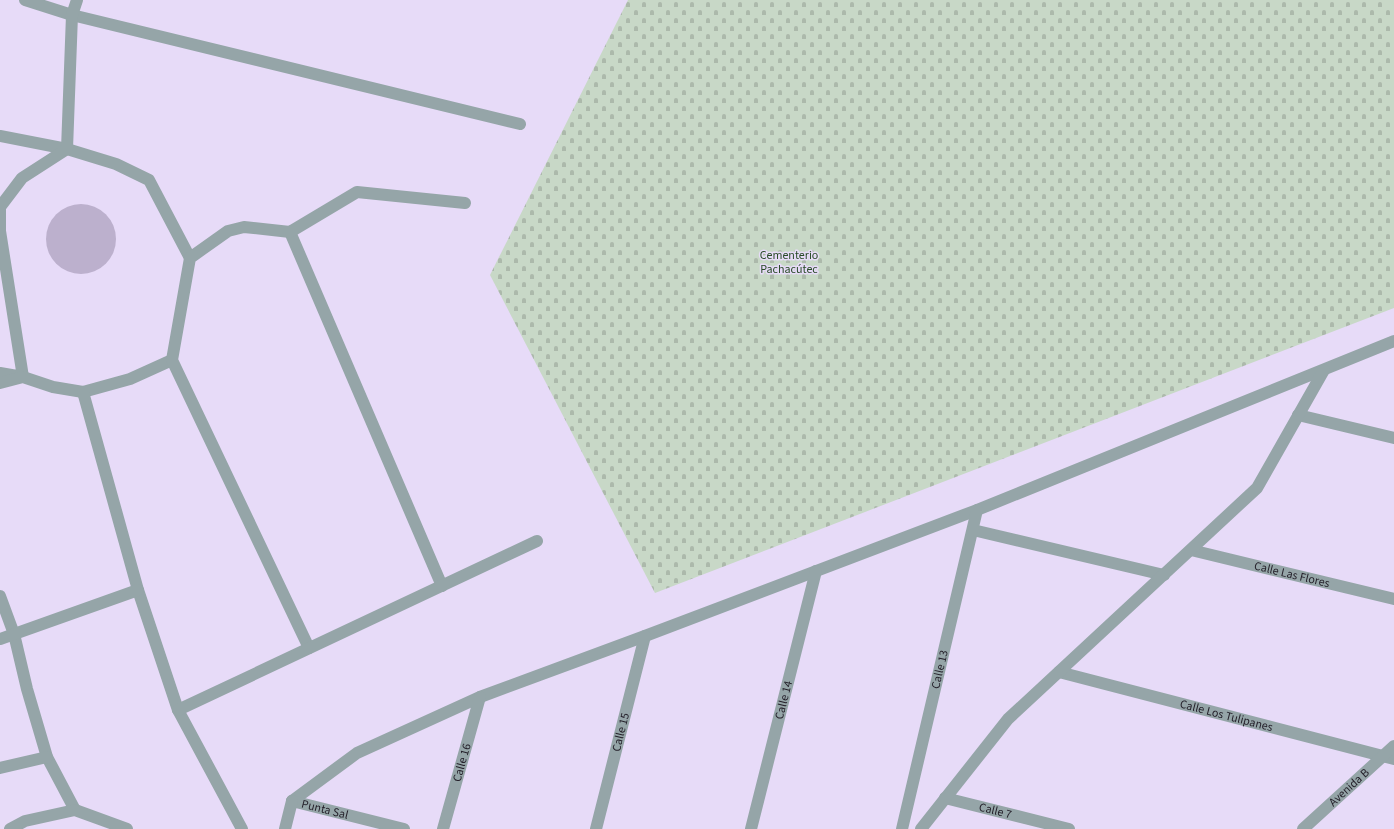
<svg xmlns="http://www.w3.org/2000/svg" width="1394" height="829" font-family="'Source Sans 3',sans-serif">
	<defs>
		<pattern id="cemetery-stones" width="16" height="16" patternUnits="userSpaceOnUse"><rect width="16" height="16" fill="#c8d8c7"/><path d="M2 7V4a2 2 0 0 1 4 0v3zM10 15v-3a2 2 0 0 1 4 0v3z" fill="#acb9ab"/></pattern>
	</defs>
	<rect width="100%" height="100%" fill="#e7dbf8"/>
	<path fill="url(#cemetery-stones)" d="M628 0H1394V308L655 593 490 275Z"/>
	<path fill="#bcb0cd" d="M46 239a35 35 0 1 1 70 0a35 35 0 1 1-70 0Z"/>
	<g fill="none" stroke-linecap="round" stroke-linejoin="round">
		<g stroke="#95a5a8" stroke-width="12">
			<path d="M25 0 72 15 520 124"/>
			<path d="M0 136 67 149 116 164 149 180 190 258"/>
			<path d="M290 232 442 586"/>
			<path d="M0 373 23 377 0 231V207L22 178 67 149 72 15 77 0"/>
			<path d="M0 383 23 377 53 387 83 392 130 379 172 360"/>
			<path d="M83 392 138 590 178 710 242 829"/>
			<path d="M1298 415 1394 438"/>
			<path d="M973 530 1164 575"/>
			<path id="s1" d="M1191 550 1394 599"/>
			<path d="M0 596 14 634 27 689 47 757 75 810"/>
			<path d="M0 639 138 590"/>
			<path d="M309 648 172 360 190 258 228 231 244 227 290 232 357 192 465 203"/>
			<path id="s2" d="M1059 672 1394 759"/>
			<path d="M178 710 537 541"/>
			<path d="M0 768 47 757"/>
			<path id="s3" d="M945 798 1069 829"/>
			<path d="M292 801 357 753 480 697 645 636 977 510 1394 341"/>
			<path id="s4" d="M292 801 404 829"/>
			<path d="M10 829 25 821 75 810 127 829"/>
			<path id="s5" d="M443 829 480 697"/>
			<path id="s6" d="M596 829 645 636"/>
			<path id="s7" d="M751 829 816 571"/>
			<path id="s8" d="M902 829 977 510"/>
			<path d="M921 829 1008 719 1257 488 1324 370"/>
			<path id="s9" d="M1303 829 1394 746"/>
		</g>
		<path stroke="#95a5a8" stroke-width="12" d="M285 829 292 801"/>
	</g>
	<g text-anchor="middle" stroke-width="3" stroke-linejoin="round" paint-order="stroke">
		<g font-size="12" fill="#284b26" stroke="#e7dbf8">
			<text x="789" y="259">Cementerio<tspan x="789" dy="14">Pachacútec</tspan></text>
		</g>
		<g font-size="12" fill="#25212b" stroke="#e7dbf8">
			<text dy="4" stroke="none"><textPath href="#s1" startOffset="104">Calle Las Flores</textPath></text>
			<text dy="4" stroke="none"><textPath href="#s8" startOffset="164">Calle 13</textPath></text>
			<text dy="4" stroke="none"><textPath href="#s7" startOffset="133">Calle 14</textPath></text>
			<text dy="4" stroke="none"><textPath href="#s2" startOffset="173">Calle Los Tulipanes</textPath></text>
			<text dy="4" stroke="none"><textPath href="#s6" startOffset="100">Calle 15</textPath></text>
			<text dy="4" stroke="none"><textPath href="#s5" startOffset="69">Calle 16</textPath></text>
			<text dy="4" stroke="none"><textPath href="#s9" startOffset="62">Avenida B</textPath></text>
			<text dy="4" stroke="none"><textPath href="#s4" startOffset="34">Punta Sal</textPath></text>
			<text dy="4" stroke="none"><textPath href="#s3" startOffset="52">Calle 7</textPath></text>
		</g>
	</g>
</svg>
